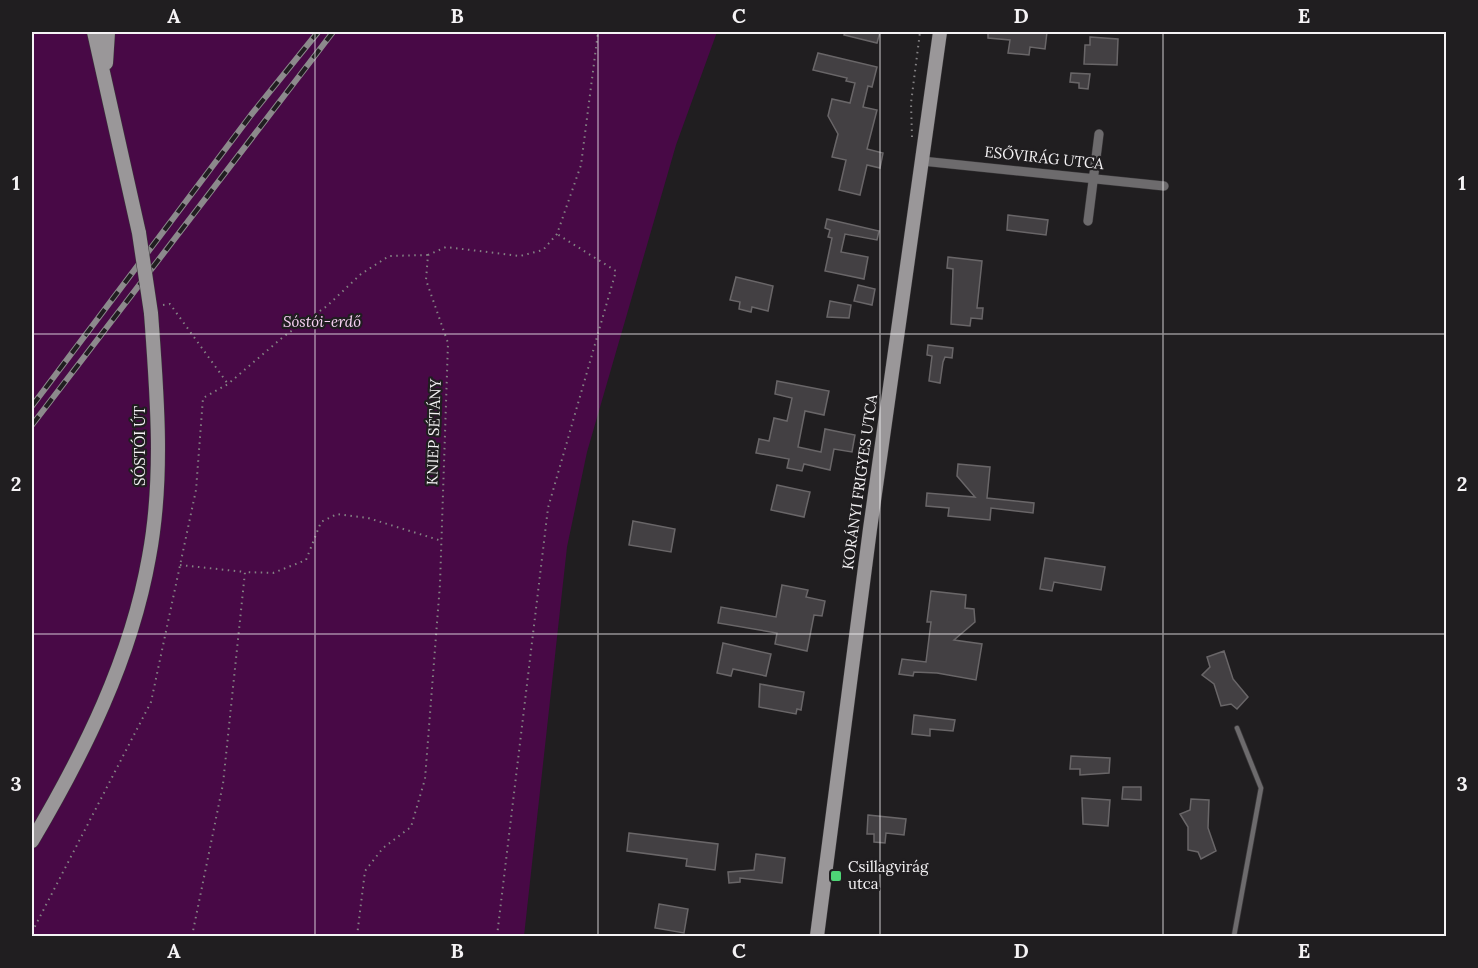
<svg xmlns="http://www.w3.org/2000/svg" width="1478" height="968" font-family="Lora,serif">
	<rect width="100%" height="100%" fill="#201e20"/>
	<path fill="#480946" d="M32 32H717L676 145 587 452 567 547 524 936H32Z"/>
	<path fill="#434043" stroke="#696668" stroke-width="1.5" d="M845 32H880L877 43 844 35Z
		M988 32H1047L1045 49 1030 47 1029 55 1008 53 1010 40 988 38Z
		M1090 37 1118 39 1117 65 1084 64 1085 45H1090Z
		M818 53 877 67 872 87 868 86 863 107 877 110 867 149 883 153 880 168 867 165 860 195 839 190 846 160 832 157 838 134 828 116 832 99 850 103 855 83 846 81 847 78 813 70Z
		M1071 73 1090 74 1088 89 1079 88V83L1070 82Z
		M1008 215 1048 220 1046 235 1007 230Z
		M827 219 879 231 877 240 845 234 841 252 868 257 864 279 825 271 832 238 828 237 830 230 825 228Z
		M948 257 982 261 977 308H983L982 319 971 318 970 326 951 324 953 269 947 268Z
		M736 277 773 286 768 311 752 307 751 312 739 309 740 302 730 300Z
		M858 285 875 289 872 305 854 301Z
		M830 301 851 305 849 318 827 317Z
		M928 345 953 348 952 358 945 357 943 362 940 383 929 381 932 356 927 355Z
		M777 381 829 391 824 415 805 411 798 447 821 452 825 429 855 435 852 452 834 449 830 470 804 464 802 471 787 468 789 459 756 453 759 439 769 441 774 418 787 421 792 398 775 394Z
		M958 464 990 467 987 498 1034 503 1033 513 991 508 990 520 948 516 949 508 926 506 927 493 975 497 957 476Z
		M777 485 810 492 804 517 771 510Z
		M633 521 675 529 671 552 629 545Z
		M1045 558 1105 567 1101 590 1054 582 1052 591 1040 589Z
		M782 585 808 590 806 597 825 601 822 616 814 615 807 651 775 644 777 633 718 623 721 607 776 617Z
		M931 591 966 595 965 608 974 609 975 622 954 640 982 644 976 680 937 673 914 672 913 676 899 674 902 659 926 662 931 622H927Z
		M723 643 771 654 766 676 733 669 731 676 717 673Z
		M1224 651 1233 679 1248 697 1237 709 1231 704 1221 706 1214 684 1202 675 1210 667 1207 657Z
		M760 684 804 692 801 710 797 709 796 714 759 707Z
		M914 715 955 720 953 731 930 729V736L912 734Z
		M1071 756 1110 758 1109 773 1080 775V769H1070Z
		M1123 787H1141V800L1122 799Z
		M1082 798 1110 800 1108 826 1083 824Z
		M1191 799 1209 800 1208 828 1216 851 1201 859 1198 852 1188 850V827L1180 814 1190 810Z
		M868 815 906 819 904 835 886 833 885 843 874 842V834H867Z
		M629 833 718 844 715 870 686 866 687 859 627 851Z
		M756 854 785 858 782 883 740 878V882L729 883 728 872 754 870Z
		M659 904 688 909 684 933 655 928Z"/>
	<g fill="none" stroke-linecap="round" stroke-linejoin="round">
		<g stroke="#3a383a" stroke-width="6">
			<path id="lane" d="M1234 936 1261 788 1237 728"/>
		</g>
		<g stroke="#3a383a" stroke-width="10">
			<path id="street" d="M922 161 1164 186
				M1088 221 1099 134"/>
		</g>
		<g stroke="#3a383a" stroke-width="15">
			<path id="secondary" d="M94 32 139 233
				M106 63 108 32
				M32 841C84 753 131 659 149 557 164 477 157 394 151 313
				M817 936 870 529 940 32"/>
		</g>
		<path stroke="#838183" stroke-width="2" stroke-dasharray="1.5 4.5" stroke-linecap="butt" d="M912 137 911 103 920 32
			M163 305 170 304 228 384
			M180 565 245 572
			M32 932 151 702 196 490 203 398 228 384 283 337 327 306 361 274 389 256 428 255
			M192 936 223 784 245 572 273 573 306 560 321 522 337 514 368 518 442 541
			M357 936 365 871 383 848 411 827 425 779 440 584 448 343 426 280 428 255 446 247 520 256 543 250 557 234 581 165 598 32
			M497 936 548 508 616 271 557 234"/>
		<use href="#lane" stroke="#6d6b6d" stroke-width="4.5"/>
		<use href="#street" stroke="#6d6b6d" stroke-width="9"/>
		<use href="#secondary" stroke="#9a9799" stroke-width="14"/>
		<g stroke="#8c8a8c" stroke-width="6">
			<path id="rail" d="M32 406 251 115 318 32
				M32 425 333 32"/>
		</g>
		<use href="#rail" stroke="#201e20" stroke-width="4" stroke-dasharray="11" stroke-linecap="butt"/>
		<g stroke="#3a383a" stroke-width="15" stroke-linecap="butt">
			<path id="secondary-bridge" d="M139 233 151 313"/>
		</g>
		<use href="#secondary-bridge" stroke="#9a9799" stroke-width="14"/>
	</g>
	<path fill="none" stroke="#f5f3f5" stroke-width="1.5" stroke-opacity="0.55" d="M315 32V936M598 32V936M880 32V936M1163 32V936M32 334H1446M32 634H1446"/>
	<rect fill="#4ed676" stroke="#201e20" stroke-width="2" x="830" y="870" width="12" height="12" rx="3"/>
	<g text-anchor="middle" stroke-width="4.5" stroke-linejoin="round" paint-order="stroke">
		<g font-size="15" fill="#f5f3f5" stroke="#201e20">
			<text transform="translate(1044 158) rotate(6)" y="5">ESŐVIRÁG UTCA</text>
			<text transform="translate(434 432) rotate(-88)" y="5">KNIEP SÉTÁNY</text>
			<text transform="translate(140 446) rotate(-90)" y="5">SÓSTÓI ÚT</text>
			<text transform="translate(860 482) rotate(-82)" y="5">KORÁNYI FRIGYES UTCA</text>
		</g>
		<g font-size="15" font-style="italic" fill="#f8d2f4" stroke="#201e20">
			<text x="322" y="327">Sóstói-erdő</text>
		</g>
		<g font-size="15" fill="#f5f3f5" stroke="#201e20" text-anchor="start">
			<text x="848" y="872">Csillagvirág<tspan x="848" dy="17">utca</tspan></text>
		</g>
	</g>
	<rect width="1478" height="968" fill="none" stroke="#201e20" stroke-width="66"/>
	<rect x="33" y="33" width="1412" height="902" fill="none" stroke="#f5f3f5" stroke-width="2"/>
	<g font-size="20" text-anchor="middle" font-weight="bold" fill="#f5f3f5">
		<text x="174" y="23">A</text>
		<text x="457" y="23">B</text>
		<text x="739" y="23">C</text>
		<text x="1021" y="23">D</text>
		<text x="1304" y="23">E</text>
		<text x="16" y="190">1</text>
		<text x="1462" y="190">1</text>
		<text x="16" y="491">2</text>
		<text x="1462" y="491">2</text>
		<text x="16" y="791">3</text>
		<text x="1462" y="791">3</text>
		<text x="174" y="958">A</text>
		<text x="457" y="958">B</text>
		<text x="739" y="958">C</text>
		<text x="1021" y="958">D</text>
		<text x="1304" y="958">E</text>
	</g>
</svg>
